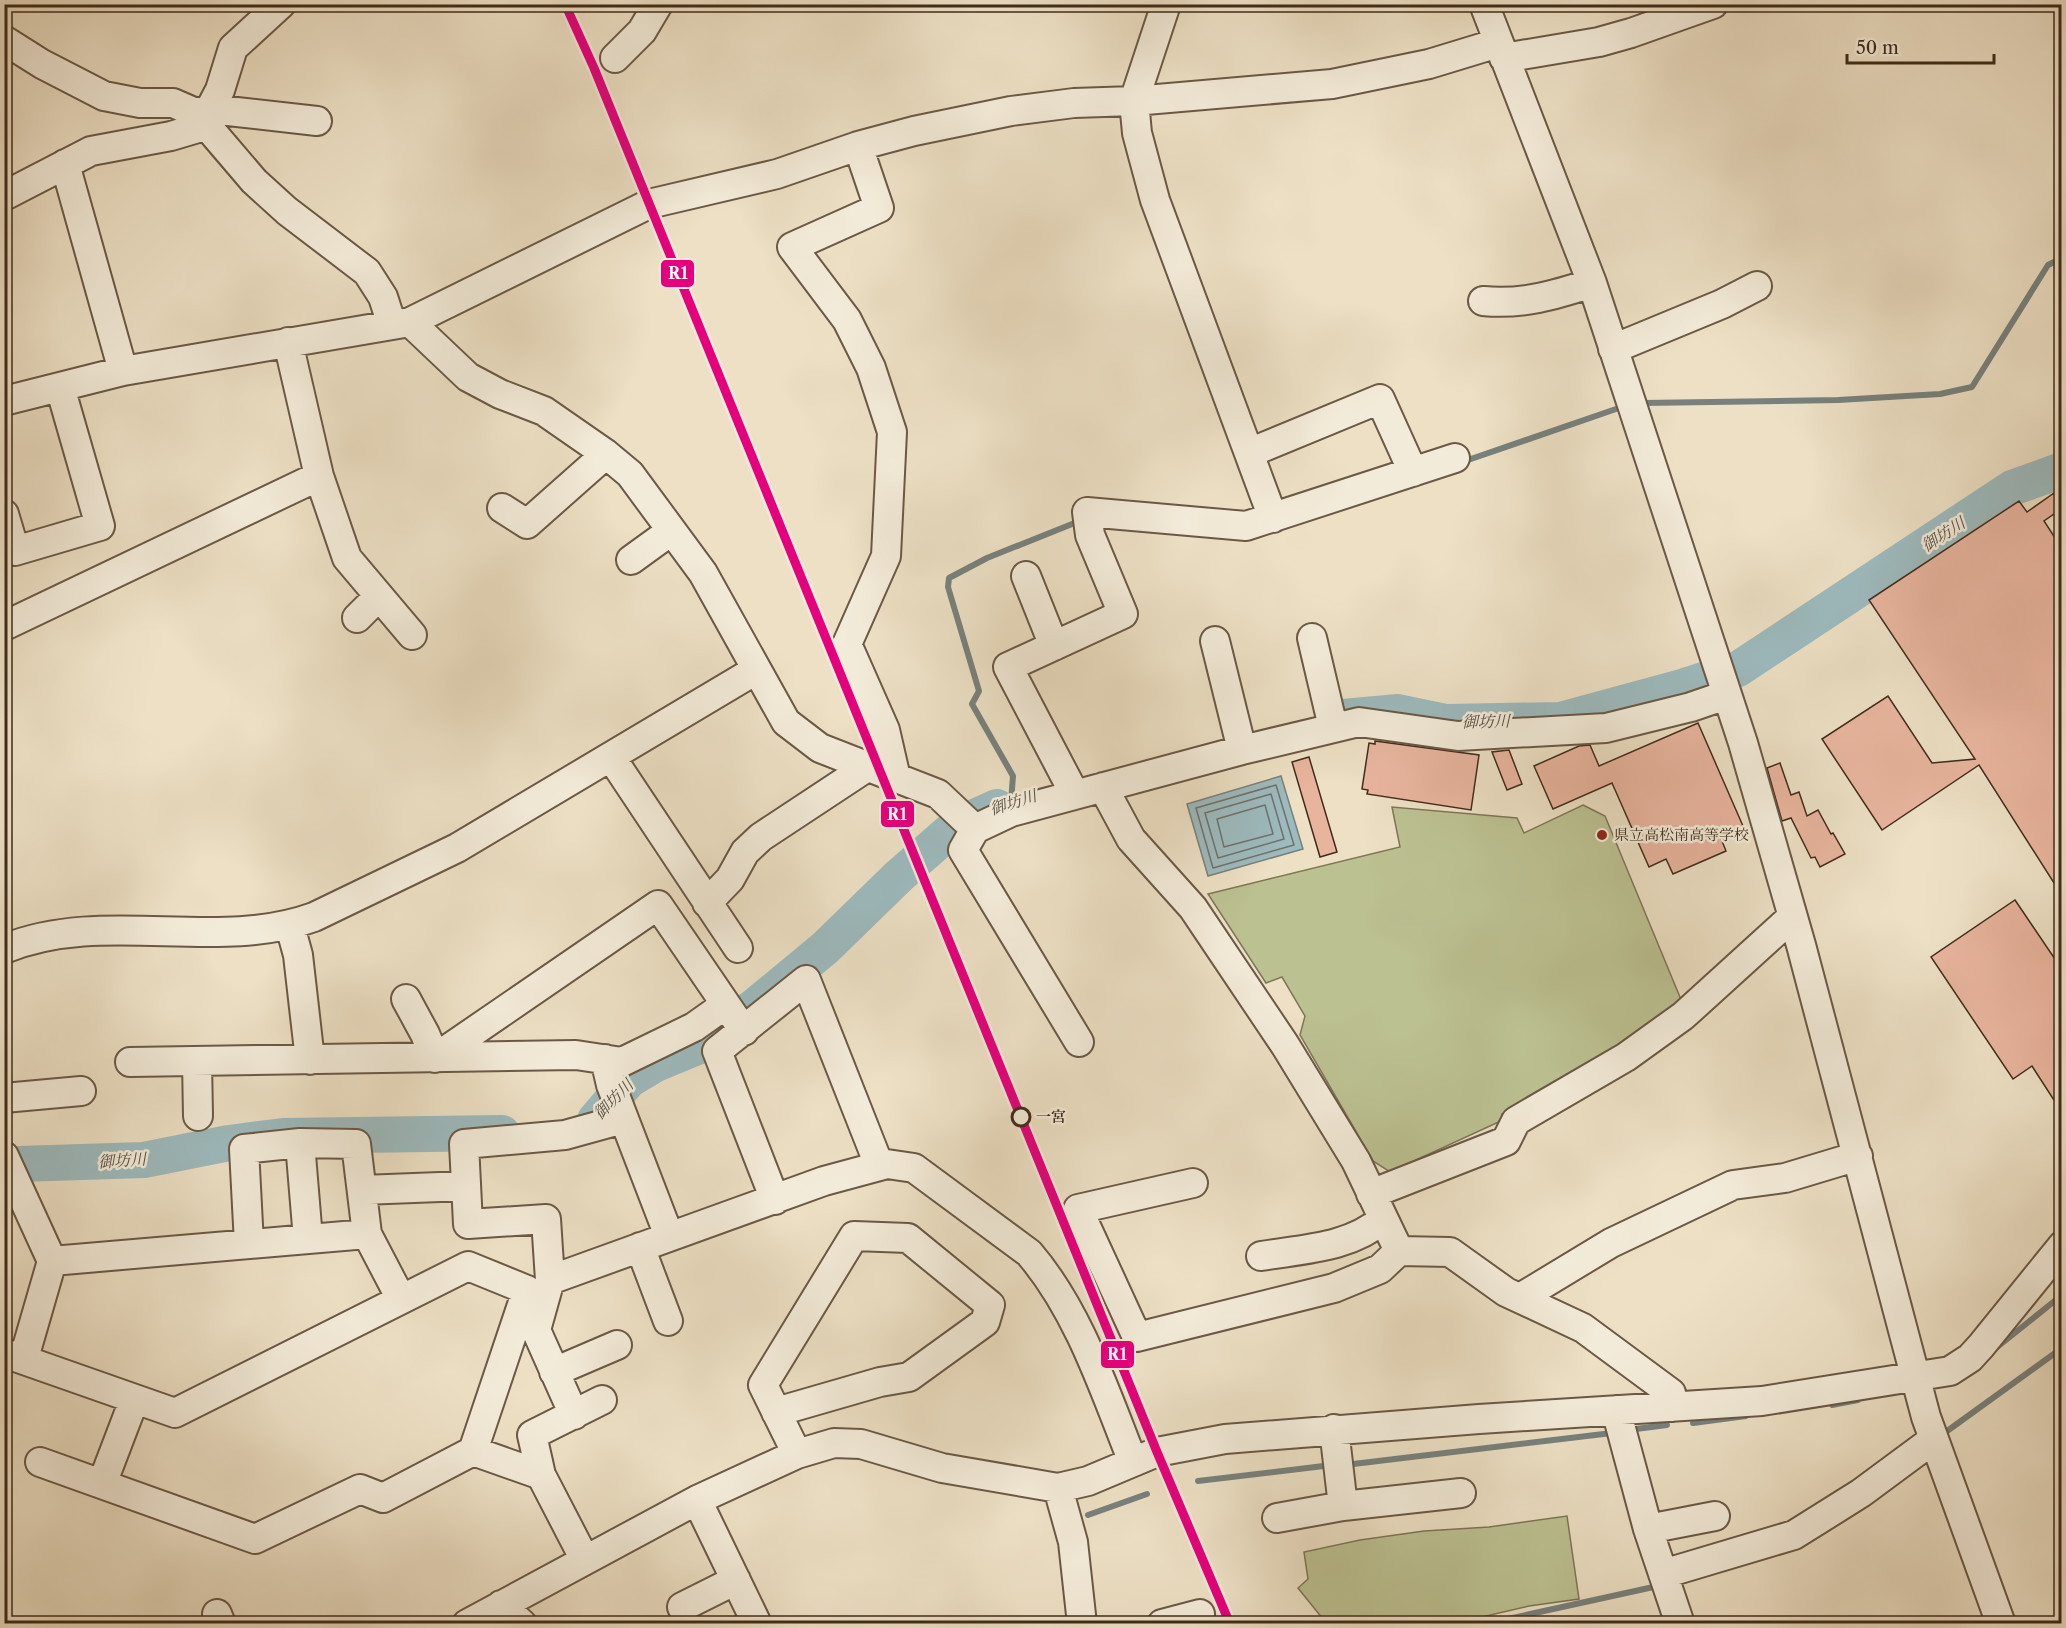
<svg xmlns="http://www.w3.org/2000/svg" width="2066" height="1628" font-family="'Libre Caslon Text','Noto Serif JP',serif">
	<rect width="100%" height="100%" fill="#ede0c5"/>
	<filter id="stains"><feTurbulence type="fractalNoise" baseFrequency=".00333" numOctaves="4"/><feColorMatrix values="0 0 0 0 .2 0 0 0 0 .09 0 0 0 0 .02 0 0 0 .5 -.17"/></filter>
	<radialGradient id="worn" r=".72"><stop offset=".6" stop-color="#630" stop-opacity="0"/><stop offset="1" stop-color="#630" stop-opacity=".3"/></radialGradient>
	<path fill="#bcc192" stroke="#7e7656" stroke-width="1.5" d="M1583 805 1605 816 1682 1002 1615 1051 1502 1114 1503 1120 1390 1172 1373 1161 1300 1035 1305 1016 1282 977 1266 983 1208 894 1400 847 1392 807 1517 818 1524 833Z
		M1567 1516 1579 1599 1529 1606 1456 1623 1327 1624 1298 1588 1308 1579 1304 1552 1360 1540 1424 1531 1489 1527Z"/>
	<path fill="#9dbabe" stroke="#78817d" stroke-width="1.5" d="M1281 776 1303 849 1208 876 1187 804Z"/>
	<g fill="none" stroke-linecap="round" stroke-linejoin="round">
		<path stroke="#6e726c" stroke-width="1.5" d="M1276 785 1294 845 1213 868 1196 808Z
			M1271 794 1284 839 1218 858 1205 813Z
			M1265 805 1273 834 1224 847 1217 819Z"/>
		<path stroke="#78817d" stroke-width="6" d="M1643 403 1838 400 1940 394 1972 387 2048 265 2062 258
			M1468 460 1616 409
			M1011 802 1013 776 972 704 979 691 948 587 949 578 987 558 1082 520
			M1996 1348 2062 1295
			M1832 1405 1858 1400
			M1693 1423 1746 1416
			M1628 1430 1667 1425
			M1943 1434 2062 1348
			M1345 1465 1612 1433
			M1198 1481 1332 1465
			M1088 1515 1147 1494
			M1485 1624 1658 1586"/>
		<path stroke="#9dbabe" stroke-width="36" d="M1343 717 1398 712 1446 722 1560 720 1685 686 1738 669 2012 488 2062 470
			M595 1120 629 1080 654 1065 702 1045 756 1005 825 948 899 876 957 825 997 807
			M4 1167 19 1164 144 1160 229 1143 283 1136 502 1133"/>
	</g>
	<path fill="#e8b49e" stroke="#402b1b" stroke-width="1.5" d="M2054 493 2061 504V509L2044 521 2061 547V894L1979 765 1882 830 1822 739 1888 696 1932 763 1975 759 1869 600 2019 501 2027 512Z
		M1698 723 1743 826 1720 836 1726 851 1673 874 1666 859 1649 867 1612 783 1553 809 1534 766 1579 746 1590 745 1599 766Z
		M1375 741 1479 755 1471 810 1367 794 1368 790 1362 789 1369 743 1375 744Z
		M1509 750 1522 784 1507 790 1492 752Z
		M1309 757 1337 852 1320 857 1292 762Z
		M1780 763 1791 795 1799 792 1807 816 1818 810 1831 834 1833 833 1845 854 1820 867 1815 857 1811 858 1791 818 1782 821 1767 768Z
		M2015 900 2061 968V1111L2032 1066 2013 1079 1931 957Z"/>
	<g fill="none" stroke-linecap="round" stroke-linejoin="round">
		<g stroke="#6b5846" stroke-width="32">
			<path id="minor" d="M1166 4 1134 101 1137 133 1155 200 1273 518
				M1484 4 1592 283 1743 743 1801 945 1926 1417 2001 1624
				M4 40 42 64 104 96 140 103H173L196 113 254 181 287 211 367 272 383 297 392 325
				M615 58 642 31 658 4
				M1504 58 1599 42 1631 33 1713 4
				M210 109 220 90 233 48 281 4
				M196 113 210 109 317 121
				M858 146 879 208 792 247 847 320 871 368 892 432 886 556 847 644 885 730 896 778
				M65 164 123 371
				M4 196 91 151 171 136 208 125
				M1483 301C1522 305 1555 295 1592 283
				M410 322 468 377 500 394 544 411 606 454 630 474 703 573 786 722 820 748 938 794 975 829
				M288 342 319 476 347 558 412 635
				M1613 349 1722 304 1757 286
				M4 401 123 371 410 322 649 204 777 174 858 146 914 131 1011 111 1074 103 1134 101 1332 84 1429 64 1498 43
				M1249 453 1380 399 1413 472
				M502 508 527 524 606 454
				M4 514 15 551 100 526 60 387
				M631 560 671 531
				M1026 576 1054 646
				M357 618 379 596
				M4 626 319 476
				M1312 638 1333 727
				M1215 641 1242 750
				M611 757 738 948
				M1103 787 1131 839 1193 908 1285 1045 1356 1161 1399 1251 1450 1252 1506 1292 1583 1328 1671 1393 1673 1407
				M1074 793 1008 667 1123 614 1090 535 1087 512 1246 526 1455 458
				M707 903 730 879 745 852 761 837 867 767
				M290 926 298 955 310 1060
				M4 949C104 908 215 953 314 917L457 848 756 670
				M406 999 425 1034 435 1058 658 905 744 1031
				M1079 1042 963 850 975 829 1011 812 1242 750 1359 722 1458 736 1606 728 1691 707 1726 695
				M605 1059 611 1085 669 1236
				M197 1061 198 1116
				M130 1062 576 1055 622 1062 694 1027 725 1005
				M4 1098 81 1091
				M300 1143 308 1239
				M4 1156 52 1261 24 1358
				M1193 1183 1078 1209 1137 1337 1334 1288 1380 1269 1399 1251
				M362 1190 466 1186
				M1371 1194 1506 1141 1516 1121 1626 1057 1683 1016 1792 917
				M775 1200 717 1051 806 980 879 1165
				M249 1244 244 1149 300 1143 356 1144 367 1234 401 1299
				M640 1247 668 1321
				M1261 1256C1303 1249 1350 1248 1383 1219
				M52 1261 367 1234
				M550 1280 824 1181 887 1164 914 1168 1029 1253C1079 1311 1105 1392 1133 1462
				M1520 1298 1611 1243 1733 1185 1785 1178 1858 1156
				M4 1353 175 1413 468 1266 527 1290 473 1451 383 1498 360 1489 255 1539 40 1462
				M554 1372 617 1345
				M1616 1410 1648 1529 1680 1624
				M776 1412 880 1382 909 1377 985 1322 990 1305 908 1238 854 1236 763 1385 797 1454
				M574 1415 536 1330 550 1280 546 1219 468 1224 464 1144 565 1135 623 1119
				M1334 1429 1343 1506
				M473 1451 541 1475 585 1560
				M541 1475 532 1435 602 1400
				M102 1484 134 1400
				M1058 1488 1073 1542 1082 1624
				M697 1500 757 1624
				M1277 1518 1343 1506 1461 1493
				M1648 1529 1715 1516
				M1663 1574 1794 1535 1861 1493 1934 1439
				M501 1605 522 1624
				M682 1607 736 1580
				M217 1614 221 1624
				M467 1624 697 1500 797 1454 834 1443 861 1444 942 1468 1058 1488 1088 1481 1157 1452 1225 1439 1479 1419 1762 1401 1950 1371 1970 1358 1981 1346 2062 1246
				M1162 1624 1200 1614"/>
		</g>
		<use href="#minor" stroke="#f3ebd9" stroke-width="28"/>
		<g stroke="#f3ebd9" stroke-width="14">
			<path id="rail-1" d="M565 4 594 68 1157 1452 1230 1624"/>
		</g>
		<use href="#rail-1" stroke="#e5007d" stroke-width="9"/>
	</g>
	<circle fill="#8f2418" stroke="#f3ebd9" stroke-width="2" cx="1602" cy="835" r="6"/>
	<circle fill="#f3ebd9" stroke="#402b1b" stroke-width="3" cx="1021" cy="1117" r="9"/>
	<g text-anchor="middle" stroke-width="5" stroke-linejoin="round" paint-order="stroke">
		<g font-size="15" fill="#402b1b" stroke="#f3ebd9" text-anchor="start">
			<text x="1614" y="840">県立高松南高等学校</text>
		</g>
		<g font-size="15" font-weight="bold" fill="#402b1b" stroke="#f3ebd9" text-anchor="start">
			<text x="1036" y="1122">一宮</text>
		</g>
		<g font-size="16" font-style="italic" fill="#574f44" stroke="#f3ebd9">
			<text transform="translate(1943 534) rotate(-33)" y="6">御坊川</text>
			<text transform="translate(1486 721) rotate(-1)" y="6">御坊川</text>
			<text transform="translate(1013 802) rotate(-18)" y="6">御坊川</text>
			<text transform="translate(613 1099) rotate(-45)" y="6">御坊川</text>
			<text transform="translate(122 1160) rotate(-4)" y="6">御坊川</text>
		</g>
	</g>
	<g stroke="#f3ebd9" stroke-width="2">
		<rect x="660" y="259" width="35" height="29" rx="6" fill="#e5007d"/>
		<rect x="880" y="800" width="35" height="28" rx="6" fill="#e5007d"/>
		<rect x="1100" y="1340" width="35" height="29" rx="6" fill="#e5007d"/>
	</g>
	<g font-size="16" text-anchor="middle" font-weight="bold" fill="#fff">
		<text x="678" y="279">R1</text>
		<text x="897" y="820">R1</text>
		<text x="1117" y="1360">R1</text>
	</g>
	<rect width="2066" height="1628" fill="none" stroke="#ede0c5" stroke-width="24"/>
	<rect x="6" y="6" width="2054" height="1616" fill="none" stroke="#402b1b" stroke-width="3"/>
	<rect x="12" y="12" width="2042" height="1604" fill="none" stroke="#402b1b" stroke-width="1.5"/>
	<path d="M1847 54v9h147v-9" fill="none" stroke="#402b1b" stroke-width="3"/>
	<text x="1856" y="54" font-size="18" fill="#402b1b" stroke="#f3ebd9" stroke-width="4.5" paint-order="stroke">50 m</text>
	<rect width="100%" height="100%" filter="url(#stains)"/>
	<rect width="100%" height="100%" fill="url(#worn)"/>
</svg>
